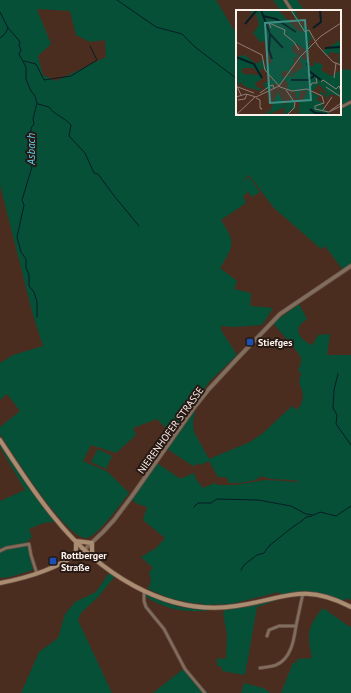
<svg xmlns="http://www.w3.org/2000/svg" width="351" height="693" font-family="'PT Sans',sans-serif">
	<rect width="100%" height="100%" fill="#4b2d20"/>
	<path fill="#075038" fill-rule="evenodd" d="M0 0H216L237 35V114H340V110L351 103V264L343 270 325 246 321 249 274 208 249 175 241 182 248 192 243 196 246 203 221 220C236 243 234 245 220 268L237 281 234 289 251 293 250 306 273 308 262 325 235 327 221 326V330L237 355 210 381 172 434 157 419 133 428 136 435 116 453 91 445 83 461 108 472 129 493C122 502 98 536 87 538 66 540 12 452 0 434V427L20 411 7 394 0 400V363L13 355 43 346 33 315 0 185ZM37 9 70 11 76 35 90 42 105 40 106 57 56 81 43 75 38 56 51 44Z
		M273 0H297L305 11H281Z
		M340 61H342L341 69 351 70V100L341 106 340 103Z
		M249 177 260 192 252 197 241 182Z
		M299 304 307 319C292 329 298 337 311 345L313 344 318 335 330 334 327 355H351V600L347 598 343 601C320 592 304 590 280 595L279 592 231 604 202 605 201 603H197V604L169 598 148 589 151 581 149 572 153 568 141 557 156 548 165 538 143 520 147 507 138 504 132 500 157 463 179 478H182L194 473 196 479 203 488 215 483 218 485H235L265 480 301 482 294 480 271 479 261 476C254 483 238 483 229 483L227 478 224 477H218L209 461 200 465 199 463 193 466 167 449 196 407 193 423 194 432 209 459 250 442 263 433 292 406 297 410C305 401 304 393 299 383L301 373 298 370C300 366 302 362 301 358 300 353 277 328 273 323Z
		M0 442 54 522 43 523 29 529 32 537 27 542 33 570 10 577 0 578V501L25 490 0 447Z
		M98 449 112 456 106 469 91 462Z
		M109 573 114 577 99 596 81 613 78 620 112 693H21L39 652 58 638 65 614 75 602 96 592Z
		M147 594 162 601 180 607 211 610C189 614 163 609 145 596Z
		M281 598V599L257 607 245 675 222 671V667L217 666V658L225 659 226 657 227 635 223 613 225 610 259 604Z
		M323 608 350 627 351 626V693H281L293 663 297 662V659L312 658C307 633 307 627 323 608Z
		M186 668 208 693H153L182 670Z
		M244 683 263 688 271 693H241Z"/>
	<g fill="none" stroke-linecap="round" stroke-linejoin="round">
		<path stroke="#061d24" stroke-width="1" d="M117 0 156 27 182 34 195 47 237 79
			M0 12 8 28 16 37 20 42 19 45 21 50 19 54 26 67V79L31 91 35 96 37 103 33 119 34 124 31 128V147L28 160 32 167 22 200 24 205 17 237 21 252 26 259V268L29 274V286L34 292 37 302V317
			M0 38 5 34 8 28
			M24 61 36 64 44 80 71 76 97 60 90 46
			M38 104 49 107C56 116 64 117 71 125L69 136 85 153 94 173 98 174 115 197 139 226
			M338 374 334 390 333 408 337 415 336 424 351 445
			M194 507 198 503H211L217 499 258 500 291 506 306 514 314 515 320 512 336 516 351 506
			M241 570 245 564 257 555 264 553 269 546 290 529 303 520 306 517 312 516"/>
		<g stroke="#674c41" stroke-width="4">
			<path id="minor" d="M285 0 292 11
				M340 105 341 107 351 102
				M0 551 6 548 29 544 31 555 37 574
				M144 591V601L146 607 164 629 185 669 205 693
				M267 636 269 630 279 626H296L303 593
				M260 668C265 667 271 667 276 665 291 659 294 640 296 626"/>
		</g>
		<g stroke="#674c41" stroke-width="5">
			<path id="tertiary" d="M84 550 103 532 114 520 132 496 193 409 209 389 235 361 280 314 351 266"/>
		</g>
		<g stroke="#674c41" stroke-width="5.5">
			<path id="secondary" d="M0 440C17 466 34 493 54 517 97 571 164 617 236 606 285 599 302 582 351 607
				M76 541 92 543V551L94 559
				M73 557 76 550V541
				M0 583C32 577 57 568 84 550"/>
		</g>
		<use href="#minor" stroke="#806d5c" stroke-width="2.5"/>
		<use href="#tertiary" stroke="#806d5c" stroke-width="3.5"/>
		<use href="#secondary" stroke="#aa8c70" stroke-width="4"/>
	</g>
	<g fill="#1a4fb4" stroke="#271914" stroke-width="1.5">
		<rect x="246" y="338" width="8" height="8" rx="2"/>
		<rect x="49" y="557" width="8" height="8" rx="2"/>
	</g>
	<g text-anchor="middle" stroke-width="4" stroke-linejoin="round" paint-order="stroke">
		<g font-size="10" font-weight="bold" fill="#fdf1ec" stroke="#271914" text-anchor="start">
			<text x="258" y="346">Stiefges</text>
			<text x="61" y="559">Rottberger<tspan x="61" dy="12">Straße</tspan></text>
		</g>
		<g font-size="10" fill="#fdf1ec" stroke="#271914">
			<text transform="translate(170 430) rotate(-54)" y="4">NIERENHOFER STRASSE</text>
		</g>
		<g font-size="11" font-style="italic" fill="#60d0ee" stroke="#271914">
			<text transform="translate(31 149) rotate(-90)" y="4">Asbach</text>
		</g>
	</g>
	<g transform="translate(236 10)">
		<rect width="105" height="105" fill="#4b2d20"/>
		<path d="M14 0H42L60 19 68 23 54 0H59L65 15 72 18 76 28 72 34 76 36 71 41 61 34 56 36 57 42 63 46 57 49 59 52 54 58 55 62 57 64 67 57 63 48 66 45V49L74 51 73 56H78V52L85 54 87 55 85 60 95 66 105 60V77L103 81 105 87 94 84 90 89V86L83 84 85 81 89 85 91 83 83 74 78 80 64 81 63 89 60 88V82L51 79 52 74 48 69 51 65 59 67 50 60 45 64 48 69 44 74H37V78L31 80 27 74 36 69 27 58 24 59 26 69 19 73 20 77 24 78 26 81 10 77 4 72 2 76 0 47 9 45 20 54 28 49 29 57 36 52 29 31 24 32 17 23 23 15 20 3 11 11 16 3ZM7 58H18L24 65 8 64 5 62ZM105 30V45L103 54 105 55 99 52 94 48 102 54 104 44 94 42 92 46 86 41ZM46 78 43 84 49 95 56 88 61 101 54 98 55 101 48 105 49 97 31 105 30 101 34 102 39 88ZM71 80 83 86 80 90 88 93 86 97 93 102V105H69L68 103 67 105H60L63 102V90L67 91Z" fill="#075038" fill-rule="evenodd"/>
		<path fill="none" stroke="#061d24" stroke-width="2" d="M25 0 34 24 33 40 36 49M27 6 40 9 60 22M9 14 21 0M77 18 85 12 84 0M34 24 47 38M89 38 105 37M0 47 18 54 26 68M71 53 73 61 85 70M55 70H72L78 66M74 99 79 103 91 104"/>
		<path fill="none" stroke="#927b72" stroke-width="1" d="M55 0 69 22 73 20 82 36 97 52 105 55M35 18 33 13 49 20 48 24 58 32 63 40M0 32 26 45 29 60 44 77 56 81 71 79 86 86 88 93 79 96V99L93 102 105 96M98 68 100 53M85 72 87 70 100 79 103 76 105 81M0 74 5 85M43 76 64 47 85 26 105 13M2 77 18 83M90 77 105 87M50 80 59 93 58 98 51 105M73 80 76 73H81L80 68M24 83 34 76 37 75 38 79M0 87 10 84 20 87M20 87 43 76M20 88 24 90V98L25 99H26L24 98M2 90 9 89 11 84M87 100 96 87M94 101 105 93M0 105 19 87"/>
		<path fill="#3f8f87" fill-opacity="0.15" stroke="#3f8f87" stroke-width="2" d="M69 10 75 90 34 93 29 13Z"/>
		<rect width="105" height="105" fill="none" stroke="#fdf1ec" stroke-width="2"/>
	</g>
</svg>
